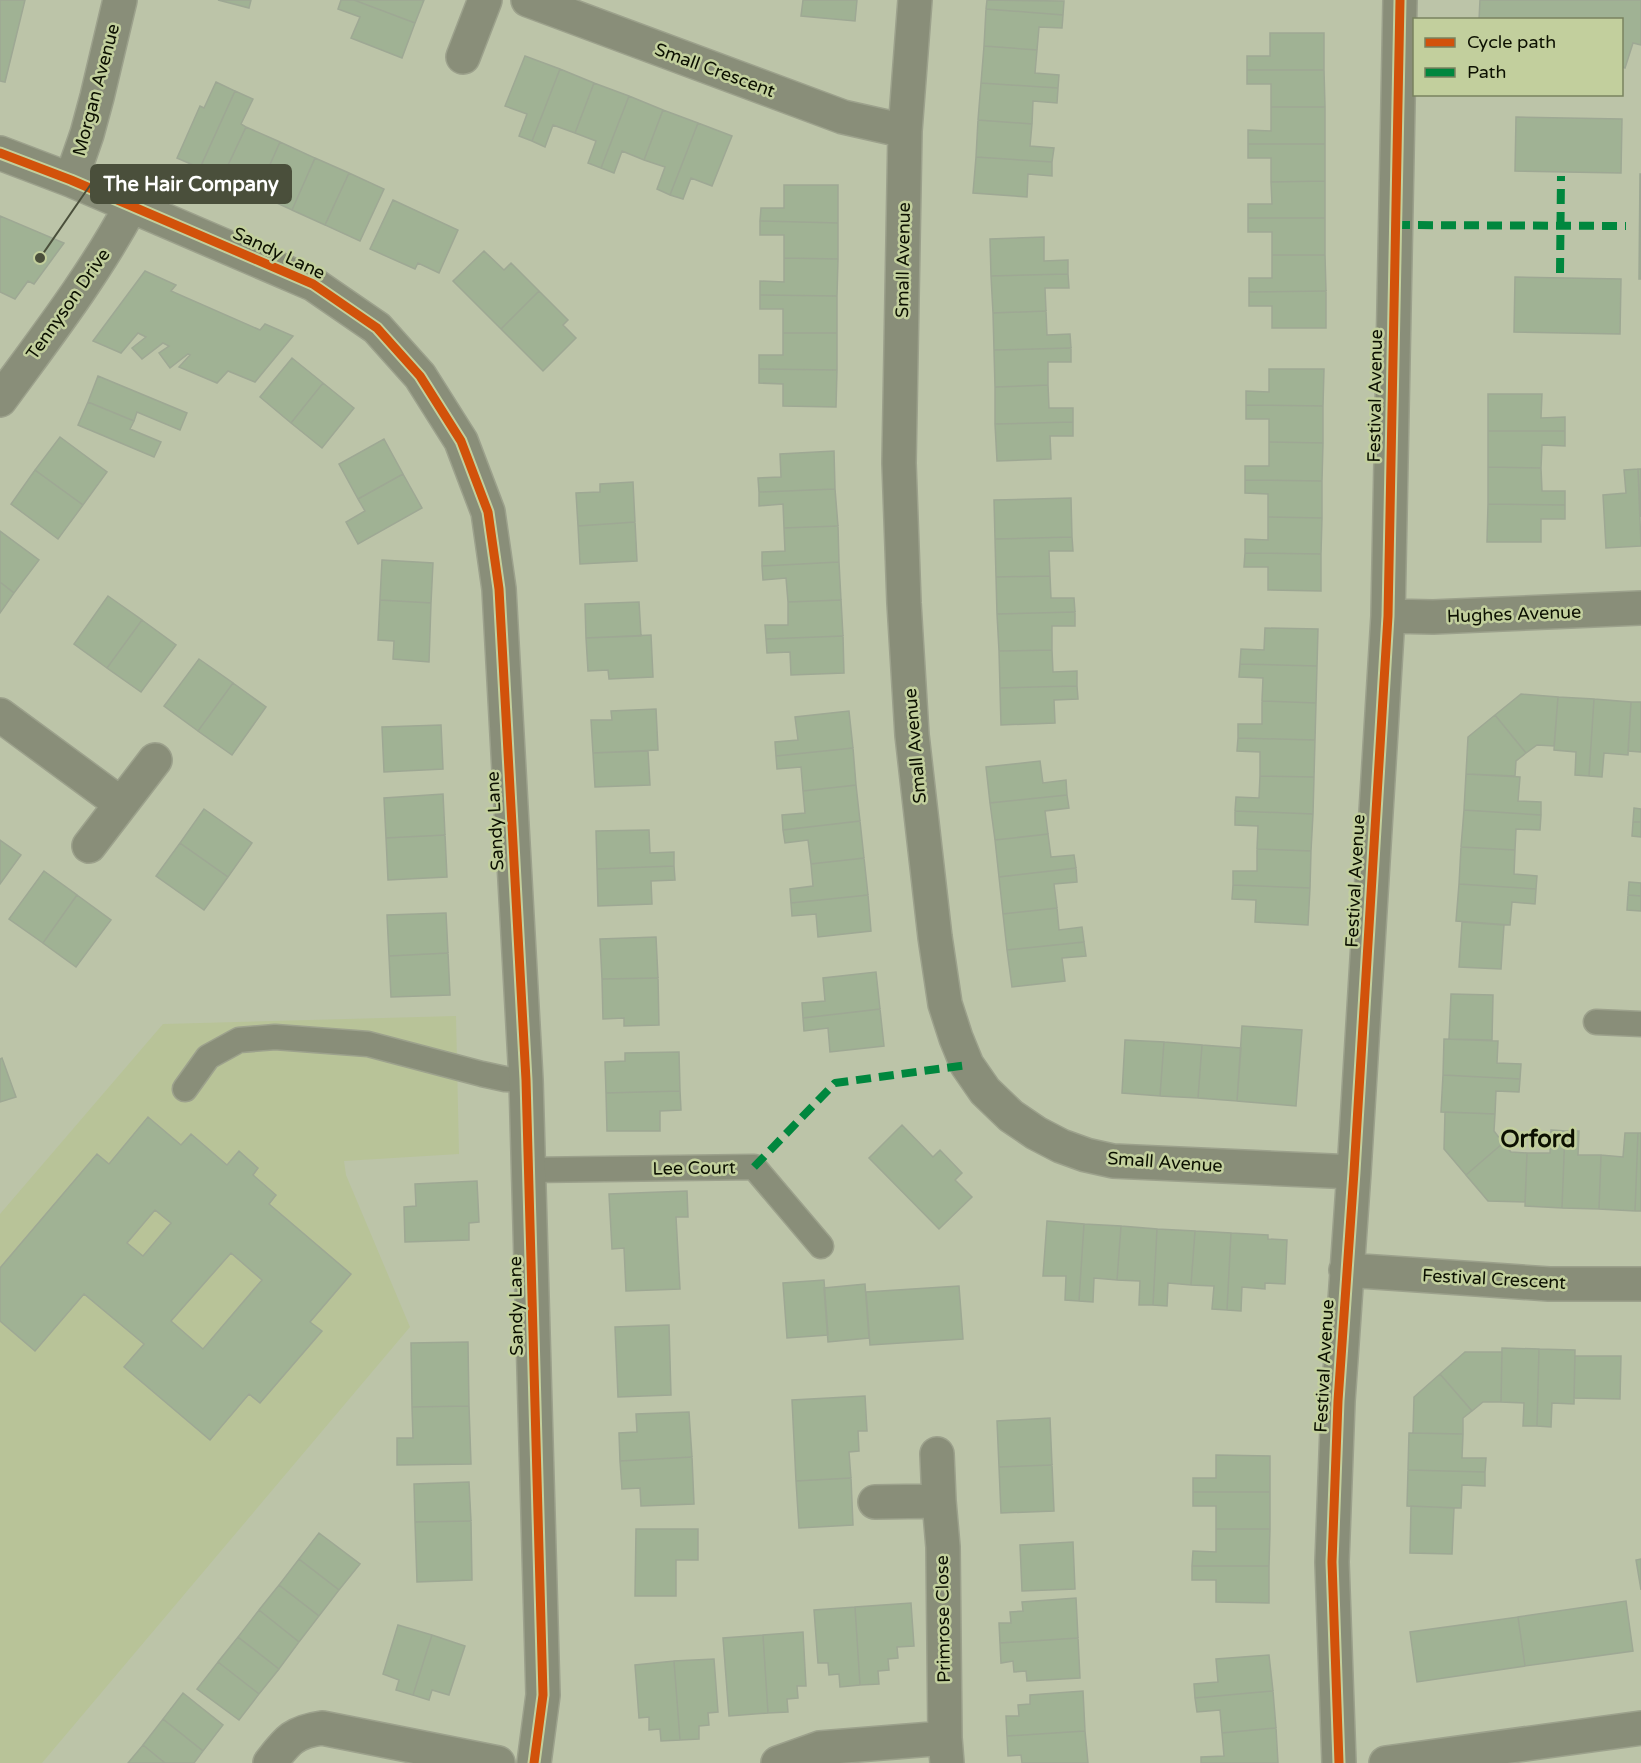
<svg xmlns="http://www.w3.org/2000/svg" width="1641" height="1763" font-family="'Varela Round',sans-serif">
	<rect width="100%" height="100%" fill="#bcc4a8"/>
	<path fill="#b8c398" d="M456 1016 459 1154 344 1161 346 1175 410 1327 42 1763H0V1214L163 1024Z"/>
	<path fill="#a0b294" stroke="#9ea894" stroke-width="1.5" fill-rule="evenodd" d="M0 0H25L5 82 0 81Z
		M218 0H251L249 8Z
		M341 0H354L415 23 402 58 351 38 360 17 338 9Z
		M354 0H424L415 23Z
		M803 0H857L855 21 801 16Z
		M987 0 1064 1 1063 15 986 9Z
		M1480 0H1641V45L1633 43 1625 68 1622 67V20H1479Z
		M986 9 1063 15 1062 28 1039 27 1037 50 984 46Z
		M1270 33H1324V70H1247V56H1270Z
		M984 46 1037 50 1035 73 1059 75 1058 88 981 83Z
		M525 56 560 69 532 141 519 136 527 114 505 106Z
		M560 69 594 83 575 133 553 125 545 147 532 141Z
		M1247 70H1324L1325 107H1271V84H1247Z
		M216 82 235 91 200 168 177 158 200 106 204 108Z
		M594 83 629 96 601 168 588 163 596 141 575 133Z
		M981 83 1058 88 1057 103 1033 101 1032 124 978 120Z
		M235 91 253 99 241 124 246 127 222 178 200 168Z
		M629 96 663 110 644 160 622 151 614 173 601 168Z
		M1271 107H1325V144H1248V130L1271 131Z
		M663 110 698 123 670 195 657 189 665 167 644 160Z
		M1516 117 1622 119 1621 173 1515 171Z
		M978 120 1032 124 1030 146 1054 148 1052 162 976 157Z
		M698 123 732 136 712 186 691 178 683 199 670 195Z
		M246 127 280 142 257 194 222 178Z
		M280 142 315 158 292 210 257 194Z
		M1248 144H1325V181L1271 182V158H1248Z
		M976 157 1052 162V176L1028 174 1027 197 973 193Z
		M315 158 349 173 325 225 292 210Z
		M349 173 384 189 360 241 325 225Z
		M1640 174H1641V279H1639Z
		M1325 181V218H1248V204H1272L1271 182Z
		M784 185H838V223L760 221 761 208H784Z
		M393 200 458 230 439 273 418 263 415 269 370 249Z
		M0 216 64 243 34 284 28 281 15 299 0 292Z
		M1248 218H1325V255H1272V232H1248Z
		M760 221 838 223V259L784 258V235H760Z
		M1044 237V261L1068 260V274L991 276 990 239Z
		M484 251 504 270 511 263 539 291 501 329 453 281Z
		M1272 255H1325L1326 291 1249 292V278H1272Z
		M784 258 838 259 837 296 760 295V281L784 282Z
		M145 271 176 285 171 291 260 330 265 324 293 336 255 382 228 371 217 383 179 367 190 355 188 354 170 368 159 353 169 346 163 343 142 359 132 348 146 337 138 333 121 353 93 341Z
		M1068 274 1069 288H1045L1046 311 993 313 991 276Z
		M1515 277 1621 279 1620 334 1514 332Z
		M539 291 568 320 563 325 576 338 543 371 501 329Z
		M1326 291V328H1272V306H1249V292Z
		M760 295 837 296V333H783V309H760Z
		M1046 311 1047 335 1070 334 1071 348 994 350 993 313Z
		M783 333H837V370L759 369V355H783Z
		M1071 348V362H1048V385L995 387 994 350Z
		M292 358 323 383 291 423 260 397Z
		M759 369 837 370 836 407 783 406V384L759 383Z
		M1269 369H1324L1323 406 1246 405V391L1269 392Z
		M98 376 187 413 180 430 137 412 134 421 88 402Z
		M323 383 354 408 322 448 291 423Z
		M1048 385 1049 408H1073V422L995 424V387Z
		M1488 394H1542L1541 418 1565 417V431H1488Z
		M88 402 134 421 130 429 161 442 154 457 78 425Z
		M1246 405 1323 406V443L1269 442V419H1246Z
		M1073 422V436H1050L1051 459 997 461 995 424Z
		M1488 431H1565V446L1542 445 1541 468 1488 467Z
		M60 437 107 472 83 505 35 470Z
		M384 439 403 474 358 499 339 464Z
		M1269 442 1323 443 1322 481 1245 480V466H1269Z
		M834 451 835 489 759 492 758 478 781 477 780 454Z
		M1488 467 1541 468 1542 491H1565V505L1488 504Z
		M1638 469H1641V517Z
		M1638 469 1641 546 1606 548 1603 495 1626 493 1624 470Z
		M35 470 83 505 58 539 11 504Z
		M403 474 422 508 358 544 346 522 365 511 358 499Z
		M1245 480 1322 481V518L1268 517V494L1245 493Z
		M633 482 635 522 578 526 576 493 600 492V484Z
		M835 489 838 526 784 528 783 504 759 506V492Z
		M1071 498 1072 537 995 539 994 500Z
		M1488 504 1565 505V519H1541V542H1487Z
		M1268 517 1322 518 1321 554 1245 553V539L1268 540Z
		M635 522 637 561 580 564 578 526Z
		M838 526 839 562 762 566V552L785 551 784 528Z
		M0 531 39 560 14 593 0 582Z
		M1072 537 1073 551H1049L1050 576 996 577 995 539Z
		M1245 553 1321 554V591L1268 590V567H1244Z
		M382 560 433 563 431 603 380 600Z
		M839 562 841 600 788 602 786 578 763 580 762 566Z
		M1050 576 1051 598H1074L1075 612 997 614 996 577Z
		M0 582 14 593 0 613Z
		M108 596 142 620 107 668 74 644Z
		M380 600 431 603 429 662 393 659 394 641 378 640Z
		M841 600 843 636 766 639 765 625H788V602Z
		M639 602 641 636 586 638 585 604Z
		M1075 612V626H1052V650L999 651 997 614Z
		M142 620 176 645 141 692 107 668Z
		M1265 628 1318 629 1317 666 1240 664 1241 649 1264 650Z
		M651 635 653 677 609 679 608 670 588 671 586 638Z
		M843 636 844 673 791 675 790 652 767 653 766 639Z
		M1052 650 1053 672 1077 671V686L1000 688 999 651Z
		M199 659 233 683 198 731 164 706Z
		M1240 664 1317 666 1316 703 1262 701 1263 678 1239 677Z
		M233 683 266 707 232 755 198 731Z
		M1077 686 1078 699 1054 700 1055 723 1001 725 1000 688Z
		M1521 694 1558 697 1554 746 1537 745 1526 753 1495 715Z
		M1558 697 1594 699 1589 776 1575 775 1576 752 1554 750Z
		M1594 699 1631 702 1628 755 1604 753 1602 777 1589 776Z
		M1262 701 1316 703 1315 740 1238 738V724H1262Z
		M1631 702H1641V752L1628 751Z
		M656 709 658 750 593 753 591 720H612L611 711Z
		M849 711 853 748 776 756 775 742 798 740 795 717Z
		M1495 715 1526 753 1516 761 1515 776 1466 774 1468 737Z
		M441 725 443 769 384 772 382 727Z
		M1238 738 1315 740 1314 777 1260 776V752L1237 751Z
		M853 748 856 785 803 791 801 767 777 769 776 756Z
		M648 751 650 785 595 787 593 753Z
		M1040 761 1043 783 1066 780 1067 795 990 803 986 767Z
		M1466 774 1520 777 1518 801 1541 802V815L1464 810Z
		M1260 776 1314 777 1313 814 1235 811 1236 797 1259 798Z
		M856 785 860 821 783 830 782 815 805 813 803 791Z
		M443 794 445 835 386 838 384 798Z
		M1067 795 1069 808 1045 811 1048 834 995 840 990 803Z
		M1634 808 1641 809V822H1633Z
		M204 809 252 843 228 877 180 843Z
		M1464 810 1541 815 1540 830 1516 829 1515 850 1461 847Z
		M1235 811 1313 814 1311 851 1257 849 1258 826 1235 825Z
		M860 821 864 858 811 864 808 840 785 843 783 830Z
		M1633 822H1641V837L1632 836Z
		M649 830 650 853 674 852V866L597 869 596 831Z
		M1048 834 1051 857 1074 855 1076 868 999 877 995 840Z
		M445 835 447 877 388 880 386 838Z
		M0 840 21 855 0 884Z
		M180 843 228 877 204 910 156 876Z
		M1461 847 1515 850 1514 874 1537 876 1536 889 1459 884Z
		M1257 849 1311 851 1310 888 1233 885V871H1257Z
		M864 858 868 895 791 903 790 889 813 886 811 864Z
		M674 866 675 880 651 881 652 904 598 906 597 869Z
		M1076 868 1077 882 1054 884 1057 908 1003 914 999 877Z
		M44 871 77 895 43 943 9 919Z
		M1629 882 1641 883V896L1628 895Z
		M1459 884 1536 889 1535 904 1512 902 1510 925 1456 921Z
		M1233 885 1310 888 1308 925 1255 922 1256 900 1232 899Z
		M77 895 111 920 76 967 43 943Z
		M868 895 871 931 818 937 816 914 792 916 791 903Z
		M1628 895 1641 896V911L1627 910Z
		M1057 908 1059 930 1082 927 1084 942 1007 950 1003 914Z
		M446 913 448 953 389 956 387 915Z
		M1462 922 1504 925 1501 969 1459 967Z
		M656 937 658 978 602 979 600 939Z
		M1084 942 1086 956 1062 958 1065 981 1012 987 1007 950Z
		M448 953 450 995 391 997 389 956Z
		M876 972 880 1009 803 1018 802 1003 825 1001 823 978Z
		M658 978 659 1025 624 1026V1018L603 1019 602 979Z
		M1451 994 1493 995 1492 1040 1449 1039Z
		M880 1009 884 1046 830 1052 828 1028 804 1031 803 1018Z
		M1242 1026 1302 1030 1296 1106 1237 1101Z
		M1444 1039 1498 1041 1497 1063 1521 1064 1520 1079 1443 1075Z
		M1125 1040 1164 1042 1160 1096 1122 1093Z
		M1164 1042 1202 1045 1198 1098 1160 1096Z
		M1202 1045 1241 1048 1237 1101 1198 1098Z
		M679 1052 680 1091 606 1093 605 1062 625 1061V1053Z
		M2 1058 16 1097 0 1102V1059Z
		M1443 1075 1520 1079 1519 1092 1496 1091 1495 1114 1441 1112Z
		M680 1091 681 1110 660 1111V1131H607L606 1093Z
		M1445 1112 1495 1114 1494 1131 1503 1143 1466 1175 1444 1149Z
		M148 1117 181 1145 191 1134 227 1165 239 1151 258 1168 253 1175 276 1195 269 1204 351 1274 310 1322 322 1331 260 1403 249 1394 210 1440 124 1367 144 1344 84 1294 35 1351 0 1321V1268L97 1154 109 1164ZM155 1210 171 1223 143 1256 127 1243ZM231 1253 262 1280 203 1349 171 1321Z
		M902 1125 933 1157 940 1150 962 1173 955 1180 972 1197 939 1229 869 1158Z
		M1551 1130 1565 1131 1562 1208 1525 1206 1527 1153H1550Z
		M1565 1131H1579L1578 1155H1601L1599 1209 1562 1208Z
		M1625 1133H1638L1635 1211 1599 1209 1601 1155 1623 1157Z
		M1638 1133H1641V1211H1635Z
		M1503 1143 1511 1152 1527 1153 1525 1202 1488 1201 1466 1175Z
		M477 1181 479 1222 469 1223V1240L405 1242 404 1207 416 1206 415 1184Z
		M687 1191 688 1217H676L680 1289 626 1291 624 1248 612 1249 609 1194Z
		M1047 1221 1084 1224 1079 1301 1065 1300 1066 1276H1043Z
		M1084 1224 1121 1226 1117 1280 1094 1278 1093 1302 1079 1301Z
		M1121 1226 1157 1229 1153 1305H1139L1140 1281 1117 1280Z
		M1157 1229 1195 1231 1191 1285 1168 1283 1167 1306 1153 1305Z
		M1195 1231 1231 1233 1227 1310 1212 1309 1214 1286 1191 1285Z
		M1231 1233 1268 1235V1239L1287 1240 1285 1284 1265 1283V1289L1242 1287 1241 1311 1227 1310Z
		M824 1280 828 1335 787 1338 783 1283Z
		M865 1284 869 1338 828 1342 824 1288Z
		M959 1286 963 1339 870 1345 866 1292Z
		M669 1325 671 1395 618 1397 615 1327Z
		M468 1342 469 1406 412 1407 411 1343Z
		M1502 1348 1539 1349 1537 1426H1523L1524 1403 1501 1402Z
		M1539 1349 1575 1350 1574 1404 1552 1403 1551 1427 1537 1426Z
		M1465 1352H1502L1501 1402H1483L1472 1411 1440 1374Z
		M1575 1356H1621L1620 1399 1574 1398Z
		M1440 1374 1472 1411 1463 1418V1434L1413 1433 1414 1397Z
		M865 1396 867 1431H858L859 1451 849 1452 851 1478 796 1481 792 1400Z
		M469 1406 471 1464 397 1465V1438H413L412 1407Z
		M689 1412 692 1457 620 1461 619 1433 637 1432 636 1414Z
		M1050 1418 1052 1465 999 1467 997 1421Z
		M1409 1433 1463 1434 1462 1458H1486L1485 1472 1408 1470Z
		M1216 1455 1270 1456V1492H1193V1478H1216Z
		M692 1457 694 1504 641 1506 640 1488 622 1489 620 1461Z
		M1052 1465 1054 1511 1001 1513 999 1467Z
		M1408 1470 1485 1472V1486L1462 1485 1461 1508 1407 1506Z
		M851 1478 853 1525 799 1528 796 1481Z
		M469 1482 471 1521 415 1522 414 1484Z
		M1193 1492H1270V1529H1216V1506H1193Z
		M1411 1506 1454 1508 1452 1554 1410 1553Z
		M471 1521 472 1580 417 1582 415 1522Z
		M636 1529H698V1560H676V1596H635Z
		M1216 1529H1270L1269 1566H1192L1193 1551 1216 1552Z
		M319 1533 360 1564 339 1590 299 1559Z
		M1073 1542 1075 1589 1022 1591 1020 1545Z
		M299 1559 339 1590 319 1616 279 1585Z
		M1641 1559V1590L1636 1560Z
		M1192 1566H1269V1603L1216 1602V1580H1192Z
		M279 1585 319 1616 299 1642 259 1610Z
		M1076 1598 1078 1638 1000 1643 999 1623H1011L1010 1612 1023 1611 1022 1602Z
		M1626 1601 1633 1651 1525 1666 1518 1617Z
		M911 1603 914 1646 897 1647 898 1658 888 1659 889 1670 878 1671 879 1684 860 1685 855 1607Z
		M855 1607 860 1685 840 1687 839 1674 829 1675 828 1663H818L814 1610Z
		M259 1610 299 1642 279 1669 238 1637Z
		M1518 1617 1525 1666 1417 1682 1410 1632Z
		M398 1625 432 1635 413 1695 396 1690 399 1680 383 1674Z
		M803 1632 806 1686H797L798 1698 787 1699 788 1712 768 1713 763 1635Z
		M432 1635 465 1646 449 1695 432 1690 429 1700 413 1695Z
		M763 1635 768 1713 729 1716 723 1638Z
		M238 1637 279 1669 259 1694 218 1662Z
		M1078 1638 1080 1678 1027 1681 1026 1671 1014 1672 1013 1661 1001 1663 1000 1643Z
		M1269 1655 1273 1691 1195 1698 1194 1684 1218 1682 1216 1659Z
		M714 1659 718 1712 708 1713 709 1725 699 1726V1739L680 1740 674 1661Z
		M674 1661 680 1740 661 1741 660 1729 649 1730V1717L639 1718 635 1665Z
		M218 1662 259 1694 239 1720 197 1689Z
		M1083 1691 1085 1731 1007 1736 1006 1716H1019L1018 1705 1030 1704V1695Z
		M1273 1691 1276 1728 1222 1733 1220 1710 1197 1712 1195 1698Z
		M183 1693 223 1725 203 1751 163 1719Z
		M163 1719 203 1751 194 1763H165L143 1745Z
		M1276 1728 1278 1763H1201V1757L1224 1756 1222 1733Z
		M1085 1731 1088 1763H1022L1021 1755 1008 1756 1007 1736Z
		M143 1745 165 1763H128Z"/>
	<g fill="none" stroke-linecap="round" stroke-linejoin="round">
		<g stroke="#9ca18c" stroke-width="27">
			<path id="lane" d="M1596 1022 1641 1024
				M185 1089 208 1057 239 1040 275 1037 368 1044 482 1074 505 1079 526 1080
				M530 1170 754 1167 821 1246"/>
		</g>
		<g stroke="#9ca18c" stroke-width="36">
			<path id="street" d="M528 0 843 117 905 131
				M915 0 905 131 899 463 904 603 912 735 935 937 945 1004 956 1038 967 1065 985 1091 1011 1116 1036 1133 1061 1146 1086 1155 1113 1161 1354 1172
				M463 57 485 0
				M0 153 71 180 313 284 377 328 420 376 461 441 488 512 499 589 526 1080 543 1695 534 1763
				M71 180 87 134 97 97 120 0
				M0 400C46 337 94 275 131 206
				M1388 616 1433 617 1641 608
				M0 715 121 804
				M89 846 155 760
				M1346 1270 1549 1284H1641
				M939 1501 943 1547 945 1738 947 1763
				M875 1502 939 1501 937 1454
				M270 1763C287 1741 293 1732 322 1728L498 1763
				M778 1763 820 1748 945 1738
				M1339 1763 1332 1562 1338 1401 1354 1172 1388 616 1400 0
				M1386 1763 1641 1728"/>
		</g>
		<use href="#lane" stroke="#898e79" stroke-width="24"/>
		<use href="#street" stroke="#898e79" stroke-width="33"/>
		<path stroke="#00873e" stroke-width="8" stroke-dasharray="15 8" stroke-linecap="butt" d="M1395 225 1626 226
			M1560 273 1561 176
			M754 1167 835 1083 967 1065"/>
		<g stroke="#c2cf9d" stroke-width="13">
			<path id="cycleway" d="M0 153 71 180 313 284 377 328 420 376 461 441 488 512 499 589 526 1080 543 1695 534 1763
				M1339 1763 1332 1562 1338 1401 1354 1172 1388 616 1400 0"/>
		</g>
		<use href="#cycleway" stroke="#d2520b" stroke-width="9"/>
	</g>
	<g text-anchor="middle" stroke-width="5" stroke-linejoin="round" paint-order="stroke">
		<g font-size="18" fill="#0c1001" stroke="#c2cf9d">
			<text transform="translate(715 70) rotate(20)" y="6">Small Crescent</text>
			<text transform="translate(96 90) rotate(-75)" y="6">Morgan Avenue</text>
			<text transform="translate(279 253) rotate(25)" y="6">Sandy Lane</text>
			<text transform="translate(903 260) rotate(-89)" y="6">Small Avenue</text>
			<text transform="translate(68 304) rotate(-55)" y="6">Tennyson Drive</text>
			<text transform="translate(1375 396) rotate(-89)" y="6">Festival Avenue</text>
			<text transform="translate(1514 614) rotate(-2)" y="6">Hughes Avenue</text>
			<text transform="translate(915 746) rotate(-95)" y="6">Small Avenue</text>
			<text transform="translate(495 821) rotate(-93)" y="6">Sandy Lane</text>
			<text transform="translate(1355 881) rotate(-87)" y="6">Festival Avenue</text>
			<text transform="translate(1165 1162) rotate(4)" y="6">Small Avenue</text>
			<text transform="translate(694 1168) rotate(-1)" y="6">Lee Court</text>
			<text transform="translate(1494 1279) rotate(3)" y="6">Festival Crescent</text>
			<text transform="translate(516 1306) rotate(-91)" y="6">Sandy Lane</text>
			<text transform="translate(1324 1366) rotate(-87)" y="6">Festival Avenue</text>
			<text transform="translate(943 1619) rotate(-91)" y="6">Primrose Close</text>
		</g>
		<g font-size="24" font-weight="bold" fill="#0c1001" stroke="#c2cf9d">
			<text x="1538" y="1147">Orford</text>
		</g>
	</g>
	<path fill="none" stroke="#4a4f3b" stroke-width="2" d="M40 258L91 184"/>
	<circle fill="#4a4f3b" stroke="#c2cf9d" stroke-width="2" cx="40" cy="258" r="6"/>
	<rect fill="#4a4f3b" stroke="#4a4f3b" stroke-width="2" x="91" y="165" width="200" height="38" rx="6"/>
	<g font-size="20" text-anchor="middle" font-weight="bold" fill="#fff">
		<text x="191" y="191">The Hair Company</text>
	</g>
	<rect x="1413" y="18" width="210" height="78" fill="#c2cf9d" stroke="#79835f" stroke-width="1.5"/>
	<rect x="1425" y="38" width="30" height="9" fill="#d2520b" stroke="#79835f" stroke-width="1.5"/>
	<text x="1467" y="48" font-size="18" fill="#0c1001">Cycle path</text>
	<rect x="1425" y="68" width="30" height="9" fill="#00873e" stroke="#79835f" stroke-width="1.5"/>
	<text x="1467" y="78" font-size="18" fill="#0c1001">Path</text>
</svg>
